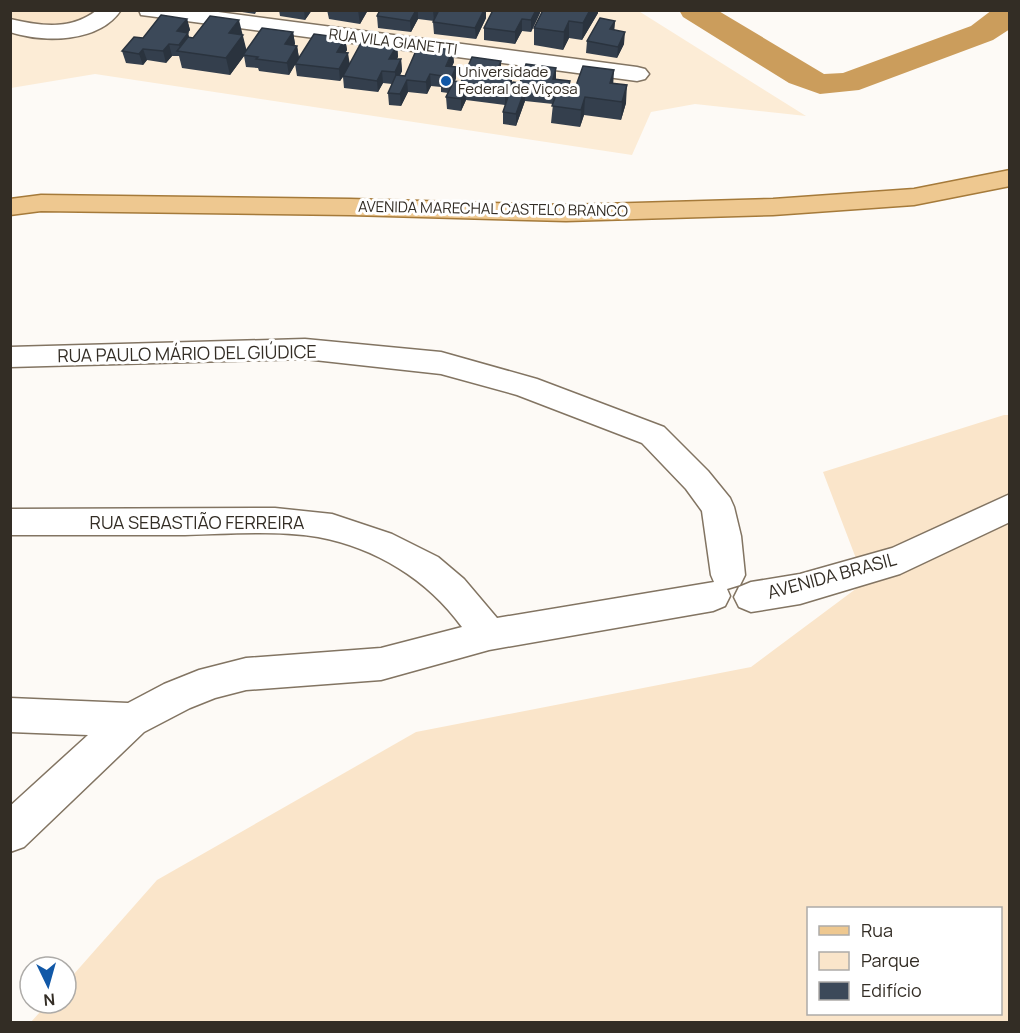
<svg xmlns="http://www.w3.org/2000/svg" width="1020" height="1033" font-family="Manrope,sans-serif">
	<rect width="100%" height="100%" fill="#fdfaf6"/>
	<path fill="#fcecd6" d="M637 10 806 116 695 104 651 112 632 155 95 74 11 88V11Z"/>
	<path fill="#fae5ca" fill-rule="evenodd" d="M11 10 101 11C74 25 39 35 11 17Z
		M1004 415H1009V1022H31L48 1003H66V983L157 880 416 732 751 667 865 582 823 472ZM808 908H1000V1014H808Z"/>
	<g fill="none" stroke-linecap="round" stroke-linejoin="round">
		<path fill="#cb9d5c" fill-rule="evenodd" d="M679 10H717L824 74 843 73 971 26 992 10H1010V29L993 40 859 90 820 94 789 83 683 17Z"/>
		<g stroke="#827462" stroke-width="3">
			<path id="minor" d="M97 10H121C99 43 44 43 10 32V19C40 26 71 31 97 10Z
				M139 10H203L637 67 645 69 649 74 645 79 637 81 149 16 141 15Z
				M305 339 441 352 537 379 664 427 708 471 730 498 734 507 741 536 745 575 740 585 727 589 730 596 725 606 713 611 489 650 381 680 246 690 215 698 190 708 144 732 24 847 10 852V806L88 735 10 732V698L128 703 164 684 199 670 246 658 381 648 462 627C427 579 376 548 318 537 275 530 228 534 185 535 127 535 69 535 10 535V509L275 508 332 514 392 534 438 557 464 579 497 618 714 582 711 575 702 511 686 489 642 443 517 395 441 374 305 359 10 367V347Z
				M1010 494V522L900 574 800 604 751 612 739 607 734 597 739 587 751 582 800 574 892 548Z"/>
		</g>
		<g stroke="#a57a3a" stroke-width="3">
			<path id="major" d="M1010 170V186L914 205 773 215 566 221 350 215 41 211 10 215V199L41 195 350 199 566 205 773 199 914 189Z"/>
		</g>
		<use href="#minor" fill="#fff" fill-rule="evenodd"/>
		<use href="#major" fill="#eec890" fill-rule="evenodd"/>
	</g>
	<path fill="#343f4d" d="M229 10H257L255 14Z
		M279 10H312L305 20 280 16Z
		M327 10H368L360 24 329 19Z
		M380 10H439L434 21 418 19 411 32 378 28 377 16Z
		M543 10H598V13L582 40 569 38 563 50 534 45V28Z
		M540 13 531 32 522 31 515 44 484 40V28Z
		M486 18 476 39 434 34 433 22Z
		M187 19 190 30 188 33 189 38 242 34 246 51 293 32 295 44 294 45 297 46 299 58 289 75 259 71 258 68 246 67 244 56 230 75 182 68 179 56H172L166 63 147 60 143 65 126 63 122 51 143 38Z
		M615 21 614 30 624 44 617 58 586 53 587 41Z
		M345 38 347 50 345 53 349 64 397 45 398 57 396 59H401L402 71 400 75 405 76 454 62 452 66 456 78 455 81 461 82 501 61V74L512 87 556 68V79L570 94H573L613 83 626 103 621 120 584 115 580 127 551 123 553 104 525 101 516 126 503 124V112L505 105 466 100 461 111 447 109 446 97 448 93 441 92V87L431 86 427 94 408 92 401 106 389 105 388 93 392 84 383 83 378 92 344 88 343 77 340 81 297 76 295 64Z"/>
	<path fill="#2a333e" d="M304 10H312L305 20Z
		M358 10H368L360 24Z
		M416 10H418V19L411 32 410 21Z
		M433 10H439L434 21Z
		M484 10H486V18L476 39 475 28Z
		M536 10H541L540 13 531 32V20Z
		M590 10H598V13L582 40 583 23Z
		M187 19 190 30 180 43 177 31Z
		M522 19V31L515 44V32Z
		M239 20 247 52 230 75 226 58 229 33Z
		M569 21V38L563 50 564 32Z
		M615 21 614 32 610 29Z
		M293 32 295 44 287 56 285 44Z
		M625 32 624 44 617 58 618 47Z
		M188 33 191 45 181 51 179 45Z
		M345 38 347 50 339 63 337 52Z
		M169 44 172 56 166 63 163 51Z
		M397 45 398 57 390 71 389 59Z
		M297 46 299 58 289 75 287 63Z
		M143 49 147 60 143 65 139 54Z
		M453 50 454 62 447 78 446 66Z
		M348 53 350 65 340 81 339 69Z
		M401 59 402 71 396 84 395 72Z
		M501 61V73L497 85 496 73Z
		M456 67V78L451 93 450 81Z
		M556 68V80L553 79Z
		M614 70 613 88 610 83Z
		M382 71 383 83 378 92 377 81Z
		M430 74 431 86 427 94 426 82Z
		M512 75V87L505 105V93Z
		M407 80 408 92 401 106 400 94Z
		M570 81V93L566 105 567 94Z
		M627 85 626 103 621 120 622 102Z
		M465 88 466 100 461 111V99Z
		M525 89V101L516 126V114Z
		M585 97 584 115 580 127 581 110Z"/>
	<path fill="#3c4959" stroke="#2a333e" stroke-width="1.5" d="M380 10H416L410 21 377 16Z
		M439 10H484L475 28 433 22Z
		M493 10H536L531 20 522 19 515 32 484 28Z
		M543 10H590L583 23 569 21 564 32 534 28Z
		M161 15 187 19 177 31 188 33 179 45 169 44 163 51 143 49 139 54 122 51 134 37 143 38Z
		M210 16 239 20 229 33 243 35 226 58 177 51 188 37 193 38Z
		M600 18 615 21 610 29 625 32 618 47 587 41Z
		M262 28 293 32 285 44 297 46 287 63 256 59 258 57 243 55Z
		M314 34 345 38 337 52 348 53 339 69 295 64Z
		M362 41 397 45 389 59H401L395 72 382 71 377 81 343 76Z
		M418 46 453 50 446 66 456 67 450 81 441 80 443 76 430 74 426 82 407 80 400 94 388 93 396 75 405 76Z
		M472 57 501 61 496 73 512 75 505 93 465 88 461 99 446 97 454 81 461 82Z
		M526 64 556 68 553 79 570 81 567 93 525 89 516 114 503 112 513 82 520 83Z
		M583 66 614 70 610 83 627 85 622 102 585 97 581 110 552 106 557 92 573 94Z"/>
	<circle fill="#1158a7" stroke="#fff" stroke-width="2" cx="446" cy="81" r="6"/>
	<g text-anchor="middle" stroke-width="6" stroke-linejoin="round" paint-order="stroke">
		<g font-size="15" fill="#332d25" stroke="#fff">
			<text transform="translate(393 42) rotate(7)" y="5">RUA VILA GIANETTI</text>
			<text transform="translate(493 209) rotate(1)" y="5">AVENIDA MARECHAL CASTELO BRANCO</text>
		</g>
		<g font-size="15" fill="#332d25" stroke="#fff" text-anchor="start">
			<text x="458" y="77">Universidade<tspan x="458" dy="17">Federal de Viçosa</tspan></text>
		</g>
		<g font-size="18" fill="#332d25" stroke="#fff">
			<text transform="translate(187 354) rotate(-1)" y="6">RUA PAULO MÁRIO DEL GIÚDICE</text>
			<text x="197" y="529">RUA SEBASTIÃO FERREIRA</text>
			<text transform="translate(832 576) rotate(-15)" y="6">AVENIDA BRASIL</text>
		</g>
	</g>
	<rect width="1020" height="1033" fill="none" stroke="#332d25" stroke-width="24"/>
	<rect x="807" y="907" width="195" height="108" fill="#ffffff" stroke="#adaba8" stroke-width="1.5"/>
	<rect x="819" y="926" width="30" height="9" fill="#eec890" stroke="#adaba8" stroke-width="1.5"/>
	<text x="861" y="937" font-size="18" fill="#332d25">Rua</text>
	<rect x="819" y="952" width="30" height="18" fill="#fae5ca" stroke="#adaba8" stroke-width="1.5"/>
	<text x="861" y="967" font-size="18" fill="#332d25">Parque</text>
	<rect x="819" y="982" width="30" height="18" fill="#3c4959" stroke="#adaba8" stroke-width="1.5"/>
	<text x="861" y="997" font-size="18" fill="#332d25">Edifício</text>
	<g transform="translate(48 985) rotate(175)"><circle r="28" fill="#ffffff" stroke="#adaba8" stroke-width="1.5"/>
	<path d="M0-4.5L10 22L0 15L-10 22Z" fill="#1158a7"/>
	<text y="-9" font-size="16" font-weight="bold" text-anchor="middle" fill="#332d25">N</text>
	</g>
</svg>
